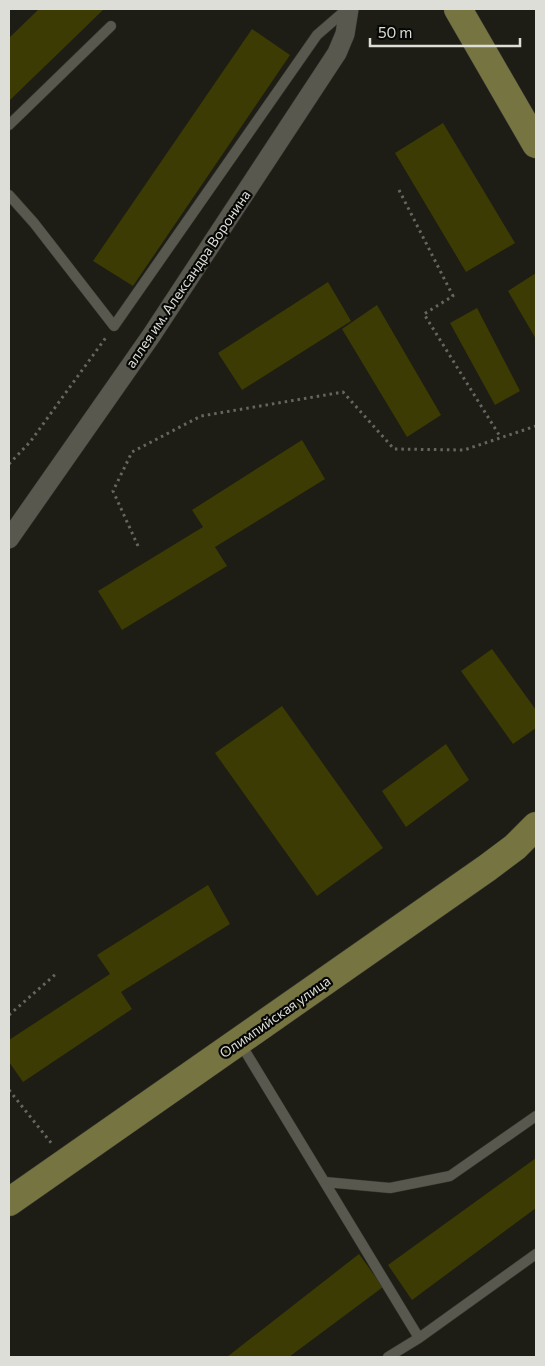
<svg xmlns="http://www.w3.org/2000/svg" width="545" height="1366" font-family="Commissioner,sans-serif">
	<rect width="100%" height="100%" fill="#1d1d15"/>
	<path fill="#3c3b03" d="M39 9H104L9 101V38Z
		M252 29 290 55 133 286 93 261Z
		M443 123 515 243 466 272 395 153Z
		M536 273V339L508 291Z
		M328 282 351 321 242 390 218 353Z
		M377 305 441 415 407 437 342 329Z
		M477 308 520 391 495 405 450 323Z
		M302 440 325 479 215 547 227 566 122 630 98 591 203 527 192 510Z
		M492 649 536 710V728L513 744 461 671Z
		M282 706 383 848 317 896 215 753Z
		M446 744 469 780 406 827 382 791Z
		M208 885 230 924 121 992 132 1009 23 1082 9 1062V1040L110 974 97 955Z
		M536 1158V1208L412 1300 388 1265Z
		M359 1254 383 1287 289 1357H227Z"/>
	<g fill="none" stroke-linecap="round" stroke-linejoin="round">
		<g stroke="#373732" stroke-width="11">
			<path id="lane" d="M9 125 111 26
				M9 195 34 223 114 326 317 35 347 9
				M239 1041 419 1338 536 1254
				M325 1182 390 1188 450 1176 536 1116
				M388 1357 419 1338"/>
		</g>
		<g stroke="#373732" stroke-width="20">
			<path id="street" d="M9 539 151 336 337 53 345 34 349 9"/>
		</g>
		<g stroke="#373732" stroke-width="29">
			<path id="primary" d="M458 9 536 144
				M9 1202 487 868 515 847 536 826"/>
		</g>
		<path stroke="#66665f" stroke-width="3" stroke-dasharray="2.5 4" stroke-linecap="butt" d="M399 190 453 296 424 314 501 438
			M9 464 30 442 107 336
			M138 546 113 491 132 452 201 416 343 392 394 449 464 450 536 426
			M9 1015 57 973
			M9 1090 52 1144"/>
		<use href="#lane" stroke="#58584f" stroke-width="10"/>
		<use href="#street" stroke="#58584f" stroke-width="19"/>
		<use href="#primary" stroke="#767541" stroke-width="28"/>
	</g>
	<g text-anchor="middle" stroke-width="4.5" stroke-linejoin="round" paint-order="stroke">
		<g font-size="14" fill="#ddded8" stroke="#070705">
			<text transform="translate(188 279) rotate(-56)" y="5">аллея им. Александра Воронина</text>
			<text transform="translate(275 1017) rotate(-35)" y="5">Олимпийская улица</text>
		</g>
	</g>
	<rect width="545" height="1366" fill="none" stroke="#ddded8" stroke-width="20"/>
	<path d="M370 38v8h150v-8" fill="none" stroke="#ddded8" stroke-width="2.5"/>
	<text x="378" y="38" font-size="15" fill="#ddded8" stroke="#070705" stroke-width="4" paint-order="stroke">50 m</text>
</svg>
